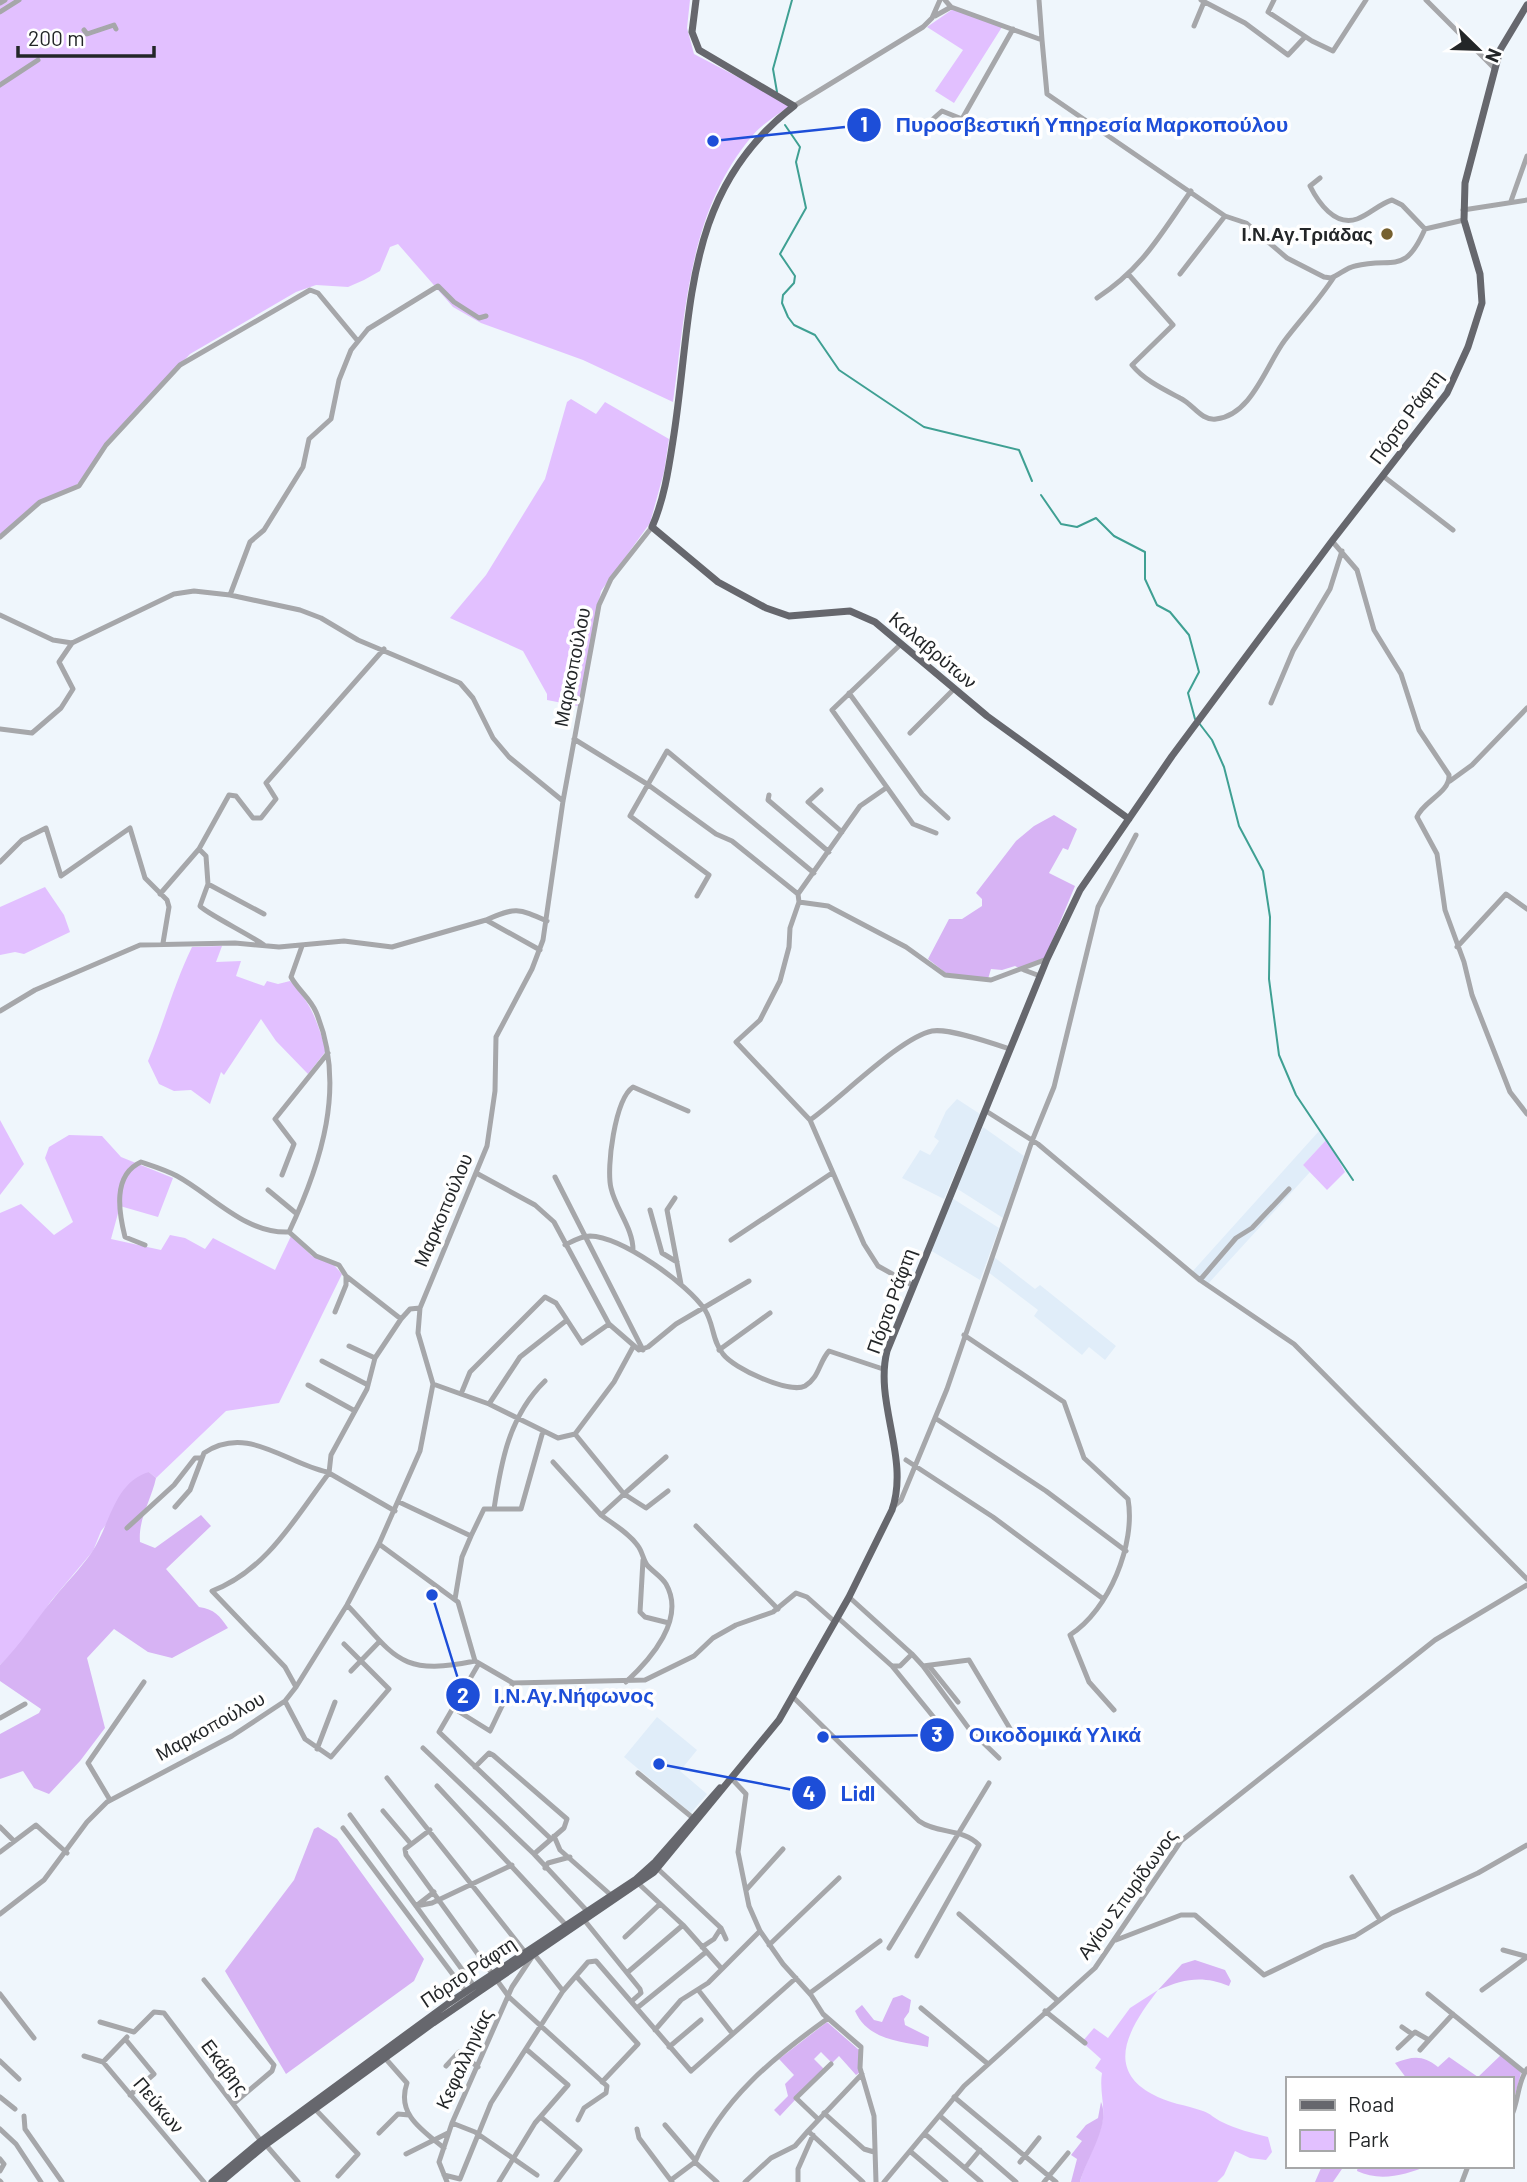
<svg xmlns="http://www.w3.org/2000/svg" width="1527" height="2182" font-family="Barlow,sans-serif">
	<rect width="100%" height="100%" fill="#eff6fc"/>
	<path fill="#e0edf9" d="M957 1099 980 1114 944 1199 902 1178 920 1150 930 1155 939 1141 934 1137 946 1111Z
		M983 1127 1024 1156 1003 1218 956 1188Z
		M1319 1131 1327 1139 1303 1165 1310 1172 1207 1285 1192 1272Z
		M952 1198 999 1228 980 1280 930 1250Z
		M994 1257 1035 1289 1040 1285 1116 1346 1105 1360 1089 1347 1082 1355 1034 1316 1038 1310 988 1272Z
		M657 1717 697 1750 680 1771 707 1794 691 1813 624 1757Z"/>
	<path fill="#e2c0ff" d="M0 0H690L687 28 694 54 791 105C779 114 763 123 753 135 689 210 686 308 673 402L583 360 481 323 453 307 398 244 390 247 380 271 364 280 348 287 316 285 296 292 190 354 107 442 83 479 75 486 38 501 0 535Z
		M953 9 1002 27 954 103 935 91 963 50 927 27Z
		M571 399 596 414 605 402 669 439 664 472 650 523 601 591 578 706 547 700V694L523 651 450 618 486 575 545 479 567 402Z
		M45 887 64 915 70 932 24 954 15 952 0 955V907Z
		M222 946 216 962 241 961 236 976 264 986 267 981 278 984 290 981C311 1002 318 1023 326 1051L308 1074 276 1041 261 1019 224 1075 221 1072 210 1104 191 1090 174 1091 159 1084 148 1061C164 1023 174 984 192 947Z
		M0 1120 24 1164 0 1195Z
		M69 1135 102 1136 121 1157 173 1178 158 1217 120 1206 111 1239 161 1250 170 1235 185 1238 205 1249 213 1238 275 1270 291 1236 312 1256 332 1263 342 1274 279 1403 226 1411 156 1478 149 1472 101 1531 93 1551 51 1601 24 1641 0 1665V1213L21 1204 54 1235 73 1222 45 1158 49 1147Z
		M1327 1139 1345 1172 1327 1190 1303 1165Z
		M1158 1990C1133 2023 1102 2067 1152 2094 1167 2103 1186 2105 1203 2111 1210 2113 1215 2119 1222 2122 1236 2129 1252 2133 1268 2137L1272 2152 1266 2160 1250 2158 1235 2151 1224 2175 1217 2182H1080C1085 2162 1098 2143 1102 2123 1106 2107 1099 2091 1102 2073L1095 2068 1101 2059 1082 2042 1094 2028 1108 2038 1130 2008Z"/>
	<path fill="#d7b3f4" d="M1054 815 1077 829 1068 850 1063 848 1049 873 1075 886 1045 958 1021 969 1015 966 1002 970 991 969 988 979 946 973 928 959 949 919H962L982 906V899L976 893 1016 841 1034 826Z
		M149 1472 156 1478C151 1501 138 1519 140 1542L155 1548 201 1515 211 1526 166 1569 199 1607C214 1609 220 1616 228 1628L172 1658 148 1652 114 1629 87 1658 105 1728 80 1761 49 1794 34 1788 23 1771 0 1779V1734L39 1713 41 1709 0 1681V1665C21 1644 35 1621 54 1598 66 1583 81 1568 92 1552 110 1525 114 1482 149 1472Z
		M318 1827 337 1839 424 1959 414 1981 286 2074 225 1971 294 1880 314 1829Z
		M1195 1960 1225 1970 1231 1981 1229 1986C1202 1975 1184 1979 1158 1990L1182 1964Z
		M902 1995 911 2000 909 2012 904 2019 905 2025 929 2037 928 2047C899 2041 868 2040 855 2011L862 2005 874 2020 882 2022 893 1998Z
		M827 2022 859 2050V2073L856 2075 839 2056 832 2063 821 2052 814 2059 824 2069 780 2116 774 2110 788 2096 785 2084 794 2075 779 2059Z
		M1503 2053 1521 2073 1511 2110V2079H1407L1395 2063C1413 2056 1423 2055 1438 2067L1449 2057 1478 2077Z
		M1101 2102C1111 2125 1086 2159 1080 2182H1071L1077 2159 1071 2155 1082 2141 1076 2137 1086 2125 1098 2118Z
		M1322 2166H1344L1333 2182H1315Z
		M1358 2166H1428C1405 2175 1380 2182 1357 2171Z"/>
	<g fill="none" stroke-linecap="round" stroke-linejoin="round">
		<path stroke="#3fa093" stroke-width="2" d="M777 92 773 69 792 0
			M785 125 800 147 796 162 806 208 780 254 795 276 794 283 783 295 782 303 788 317 794 325 815 335 839 370 924 427 1019 450 1032 481
			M1041 495 1061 524 1077 527 1096 518 1114 536 1145 552V579L1157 605 1170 612 1189 635 1199 672 1188 693 1195 719
			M1199 723 1212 740 1224 767 1239 826 1263 871 1270 917 1269 979 1279 1055 1296 1095 1353 1180"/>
		<path stroke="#a6a7aa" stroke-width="5" d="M1039 0 1042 40
			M1201 0 1245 23 1288 55 1305 37
			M1274 0 1268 12 1312 41 1333 51 1366 0
			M1426 0 1495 69
			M0 3 5 0
			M951 7 1042 40 1047 94 1225 216 1246 223 1287 258 1324 277 1331 278C1339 275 1346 268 1355 266 1393 256 1404 277 1425 229L1464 220
			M0 12 19 0
			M935 16 951 7 945 0
			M1194 26 1204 2
			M84 30 87 34 114 25 116 29
			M0 85 38 60
			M794 106 923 27 932 18 940 0
			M924 127 942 111 962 119 1013 29
			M1320 178 1310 186C1318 202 1335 227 1357 219 1369 215 1379 204 1392 200L1402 205 1425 229
			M1511 201 1527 156
			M1463 210 1527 200
			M1180 274 1225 216
			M1129 275 1173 325 1132 365C1144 380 1163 389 1180 398 1193 404 1201 421 1216 419 1252 415 1266 365 1285 340 1301 319 1319 300 1334 277
			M1097 298C1143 268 1160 235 1191 191
			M1383 476 1453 530
			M0 537 40 502 79 486 106 445 180 365 310 290 318 293 357 340
			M1332 541 1357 570 1374 630 1401 674 1419 730 1449 775C1450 793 1423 801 1417 817L1437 854 1445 910 1464 962 1472 995 1510 1092 1527 1114
			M230 595 250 542 264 530 303 467 309 439 331 419 339 380 351 350 368 329 438 286 454 302 479 318 486 316
			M0 615 53 640 72 643 174 594 194 591 230 595 300 610 321 618 358 640 460 683 473 698 493 738 509 757 563 801
			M901 644 832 710 913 824 936 833
			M849 693 922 794 948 818
			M1271 703 1293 651 1330 589 1342 551
			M0 729 32 733 61 708 73 689 59 662 72 643
			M910 733 954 689
			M574 739 647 784 716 834 732 841 798 894 799 902
			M1450 781 1472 765 1527 708
			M821 790 808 802 842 832
			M769 795 768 800 829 852
			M0 862 22 840 46 828 61 876 130 828 145 878 167 900 169 907 163 943
			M208 884 206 856 199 849 229 795 236 796 253 818H261L276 799 266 783 384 649
			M160 894 199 849
			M798 894 860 806 886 788
			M697 896 709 875 630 816 667 751 814 873
			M264 945C252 936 204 912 200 906L208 884 264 914
			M1457 947 1506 894 1527 909
			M540 950 486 920C515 907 518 908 547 921
			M1024 970 1040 976
			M0 1011 35 990 140 945 235 943 279 947 344 941 392 947 486 920
			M1010 1049C992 1043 949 1028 932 1031 901 1037 840 1099 810 1120L736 1042 760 1020 780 981 789 947 790 928 799 902 828 906 906 947 945 975 991 980 1047 959
			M986 1111 1038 1144 1200 1280 1294 1344 1527 1579
			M810 1120 864 1244 878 1266 912 1285
			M478 1174 535 1205 554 1222 609 1324 639 1350 648 1347 676 1324 749 1281
			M282 1175 294 1144 275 1119 328 1053
			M555 1177 643 1350
			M268 1190 297 1214
			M675 1198 667 1210 681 1284
			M650 1210 662 1253 677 1262
			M289 1232 316 1256 339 1265 346 1276 401 1319 410 1309 420 1308
			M731 1240 832 1173
			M145 1245 125 1237C119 1213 112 1175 141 1162 153 1166 166 1170 177 1176 212 1195 245 1234 289 1232 321 1164 347 1085 316 1012 310 998 298 990 291 977L302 946
			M565 1245C573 1241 581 1236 590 1236 622 1237 688 1284 705 1310 714 1324 712 1341 723 1354 733 1368 789 1394 805 1386 819 1378 819 1362 829 1351L883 1369
			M633 1250C633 1228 616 1210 611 1188 606 1168 615 1099 633 1087L688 1111
			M1200 1280 1236 1238 1252 1228 1289 1189
			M335 1312 346 1285V1276
			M964 1335 1064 1402 1084 1458 1128 1499C1136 1544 1109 1610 1070 1635L1089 1682 1114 1710
			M349 1346 375 1358
			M719 1350 770 1313
			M322 1361 368 1385
			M433 1384 489 1404 558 1438 575 1434 624 1494 601 1515 553 1462
			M308 1385 355 1411
			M461 1394 470 1372 545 1297 556 1303 582 1343 609 1324
			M489 1404 520 1357 567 1320
			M935 1418 1046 1491 1126 1551
			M575 1434 614 1382 633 1347
			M666 1457 624 1494 646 1508 668 1491
			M906 1460 993 1517 1102 1598
			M329 1473 331 1455 367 1389 375 1358 401 1319
			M399 1502 471 1536 462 1557 455 1599
			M175 1507 190 1490 204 1453C247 1424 285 1463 327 1472
			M893 1507 901 1500 947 1389 1032 1141 1054 1087 1098 907 1136 835
			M494 1509C501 1462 509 1416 545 1381
			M601 1515C613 1524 629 1533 638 1546 642 1551 643 1559 647 1565 653 1572 661 1576 666 1584 686 1619 651 1659 626 1682
			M696 1526 778 1609
			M127 1528 174 1485 195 1458H200
			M471 1536 484 1509H521L543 1431
			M379 1544 458 1602 475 1661 513 1683 645 1680 694 1656 713 1638 736 1625 773 1612 796 1593 807 1597 835 1622
			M643 1560 640 1612 645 1617 669 1623
			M849 1597 912 1654 900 1666H893
			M347 1605C395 1655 397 1677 475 1661
			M837 1617 892 1666 949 1736
			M912 1654 923 1666 969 1660 1015 1737
			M478 1665 439 1732 550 1838
			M923 1666 970 1730 999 1758
			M930 1667 958 1702
			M351 1671 380 1641
			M296 1687 285 1667 212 1591C266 1571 296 1517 329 1473L395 1511
			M793 1697 919 1821C937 1834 963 1828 979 1845L917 1956
			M285 1701 305 1739 331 1757 389 1689 344 1644
			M453 1708 490 1731 513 1683
			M0 1718 25 1704
			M423 1748 534 1854 588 1912
			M317 1749 335 1702
			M475 1767 489 1753 493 1755 567 1819 564 1828 534 1854
			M638 1773 693 1818
			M387 1778 525 1952
			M731 1778 746 1794 738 1852 749 1906 760 1931 783 1964 811 1995 823 2014 861 2047 860 2068 874 2116 876 2182
			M437 1786 566 1925
			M110 1800 88 1763 144 1682
			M383 1811 411 1844
			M350 1815 474 1986
			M0 1827 14 1841
			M343 1828 466 1992
			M430 1830 405 1849 406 1855 509 1997 607 2086 606 2093 584 2108 578 2120
			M554 1836 560 1850 612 1896
			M0 1852 36 1825 67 1853
			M545 1868 548 1863 570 1857
			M658 1869 721 1928 726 1939
			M1352 1877 1380 1920
			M640 1885 683 1925 721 1968
			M746 1890 783 1849
			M416 1906 432 1903 512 1865
			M416 1906 434 1892
			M0 1914 44 1880 87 1822 107 1802 232 1736 285 1701 296 1687 347 1605 379 1544 420 1451 433 1384 418 1333 420 1308 487 1146 495 1091 496 1037 532 969 543 940 563 801 599 605 611 579 652 527
			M959 1914 1057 2000
			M585 1921 640 1989 641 1993 632 2001
			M625 1937 660 1904
			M1116 1940 1181 1915H1195L1264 1975 1324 1946 1355 1936 1392 1913 1478 1873 1527 1845
			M769 1945 839 1878
			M702 1947 714 1939 721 1928
			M889 1948 989 1783
			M1503 1950 1525 1956
			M628 1972 683 1925
			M576 1976 638 2044 602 2082
			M204 1980 274 2065 272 2071 233 2104
			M1482 1990 1527 1957
			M563 1991 588 1962 596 1961 691 2071 796 1978
			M699 1991 732 2033
			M810 1993 880 1941
			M0 1994 34 2038
			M1428 1994 1524 2072
			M637 2008 706 1952
			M921 2008 988 2064
			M1045 2011 1085 2043
			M100 2022 134 2032 154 2012 164 2013 261 2141
			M1402 2027 1412 2034
			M655 2030 681 2000 708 1983 760 1931
			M126 2040 154 2074 130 2095
			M669 2047 701 2020
			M1398 2048 1415 2032 1429 2040 1453 2014
			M1420 2050 1429 2040
			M84 2056 103 2062 204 2182
			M385 2058 407 2083C396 2114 422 2130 444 2148
			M0 2061 19 2079
			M103 2062 127 2037
			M446 2066 459 2052 478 2067
			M862 2074 808 2131 863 2182
			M0 2097 15 2109
			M954 2097 1056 2182
			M315 2109 358 2154 338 2176
			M824 2113 864 2149 874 2152
			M24 2116 25 2129 62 2182
			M940 2116 1016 2182
			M1511 2117C1519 2101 1517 2083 1527 2069
			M542 2118 580 2150 556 2182
			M818 2119 796 2098 831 2064
			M452 2123 475 2132 537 2175
			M665 2125 695 2160
			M0 2129 16 2144 41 2182
			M637 2129 639 2138 672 2182
			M379 2133 398 2114 409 2115
			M925 2134 981 2182
			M266 2145 298 2182
			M911 2152 946 2182
			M406 2154 448 2133
			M0 2159 4 2164 0 2171
			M1020 2162 1039 2138
			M965 2168 980 2150
			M444 2175 460 2179 491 2103 563 1991 534 1954 512 1987 452 2123 439 2162 447 2182
			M671 2180 695 2162
			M0 2181 1 2182
			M499 2182 535 2123 568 2085 526 2049
			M717 2182 695 2162C721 2100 774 2057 827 2019
			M745 2182 771 2158 795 2146 808 2131
			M798 2182V2169L813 2135
			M884 2182 964 2086 1095 1968 1181 1841 1435 1640 1527 1585
			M1044 2182 1068 2153
			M1462 2182 1468 2166"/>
		<path stroke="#66676d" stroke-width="7" d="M696 0 692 32 699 50 794 106C683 191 693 309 674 434 669 466 665 497 652 527L718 582 766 608 789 616 850 611 875 622 987 716 1129 819
			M212 2182 261 2141 449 2003 635 1880 655 1862 720 1788
			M221 2182 264 2146 433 2023 654 1872 779 1720 849 1597 892 1510C910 1458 874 1403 887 1351L1047 959 1080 890 1172 756 1332 541 1447 393 1468 347 1482 303 1480 274 1464 220 1465 183 1500 50 1527 5"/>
	</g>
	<circle fill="#75602f" stroke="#fff" stroke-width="2.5" cx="1387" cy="234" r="7"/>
	<g text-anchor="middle" stroke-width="7" stroke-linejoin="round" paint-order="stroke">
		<g font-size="19" font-weight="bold" fill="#232628" stroke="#fff" text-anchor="end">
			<text x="1373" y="241">Ι.Ν.Αγ.Τριάδας</text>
		</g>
		<g font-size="19" fill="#232628" stroke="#fff">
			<text transform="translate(1406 417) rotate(-54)" y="7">Πόρτο Ράφτη</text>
			<text transform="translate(933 650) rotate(40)" y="7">Καλαβρύτων</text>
			<text transform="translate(572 667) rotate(-79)" y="7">Μαρκοπούλου</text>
			<text transform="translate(443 1210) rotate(-67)" y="7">Μαρκοπούλου</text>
			<text transform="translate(891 1301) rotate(-70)" y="7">Πόρτο Ράφτη</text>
			<text transform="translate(210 1726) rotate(-29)" y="7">Μαρκοπούλου</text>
			<text transform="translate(1127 1894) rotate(-54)" y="7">Αγίου Σπυρίδωνος</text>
			<text transform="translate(468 1972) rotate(-34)" y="7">Πόρτο Ράφτη</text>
			<text transform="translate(464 2059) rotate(-65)" y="7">Κεφαλληνίας</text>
			<text transform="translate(225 2067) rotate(53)" y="7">Εκάβης</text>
			<text transform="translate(159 2105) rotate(50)" y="7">Πεύκων</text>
		</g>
	</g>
	<path fill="none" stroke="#1d4ed8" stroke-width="2.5" d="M713 141L864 125M432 1595L463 1695M823 1737L937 1735M659 1764L809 1793"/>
	<g fill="#1d4ed8" stroke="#fff" stroke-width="2.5">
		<circle cx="713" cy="141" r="7"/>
		<circle cx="432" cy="1595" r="7"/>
		<circle cx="823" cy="1737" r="7"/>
		<circle cx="659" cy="1764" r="7"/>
		<circle cx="864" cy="125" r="18"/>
		<circle cx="463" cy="1695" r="18"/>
		<circle cx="937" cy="1735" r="18"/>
		<circle cx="809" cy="1793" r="18"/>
	</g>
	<g font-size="21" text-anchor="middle" font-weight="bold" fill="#fff">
		<text x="864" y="132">1</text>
		<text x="463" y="1703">2</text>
		<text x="937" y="1742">3</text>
		<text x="809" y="1801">4</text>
	</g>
	<g font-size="21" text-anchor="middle" font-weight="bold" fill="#1d4ed8" stroke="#fff" stroke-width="7" stroke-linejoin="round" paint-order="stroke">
		<text x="1092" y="132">Πυροσβεστική Υπηρεσία Μαρκοπούλου</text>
		<text x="574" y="1703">Ι.Ν.Αγ.Νήφωνος</text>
		<text x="1055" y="1742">Οικοδομικά Υλικά</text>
		<text x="858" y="1801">Lidl</text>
	</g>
	<rect x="1286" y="2077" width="228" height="91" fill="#ffffff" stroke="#a7a8a9" stroke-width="2"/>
	<rect x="1300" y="2100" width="35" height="10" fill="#66676d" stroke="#a7a8a9" stroke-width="2"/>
	<text x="1348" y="2112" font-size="21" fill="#232628">Road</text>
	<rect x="1300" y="2130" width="35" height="21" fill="#e2c0ff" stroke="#a7a8a9" stroke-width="2"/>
	<text x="1348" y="2147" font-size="21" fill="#232628">Park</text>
	<g transform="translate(1478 49) rotate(113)" stroke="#ffffff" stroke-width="5" paint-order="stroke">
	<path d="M0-5L12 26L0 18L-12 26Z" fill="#232628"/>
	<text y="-10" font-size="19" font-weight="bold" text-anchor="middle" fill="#232628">N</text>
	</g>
	<path d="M18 46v10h136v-10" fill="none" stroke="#232628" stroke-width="3.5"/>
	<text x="28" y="46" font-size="21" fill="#232628" stroke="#ffffff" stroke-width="5" paint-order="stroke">200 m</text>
</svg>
